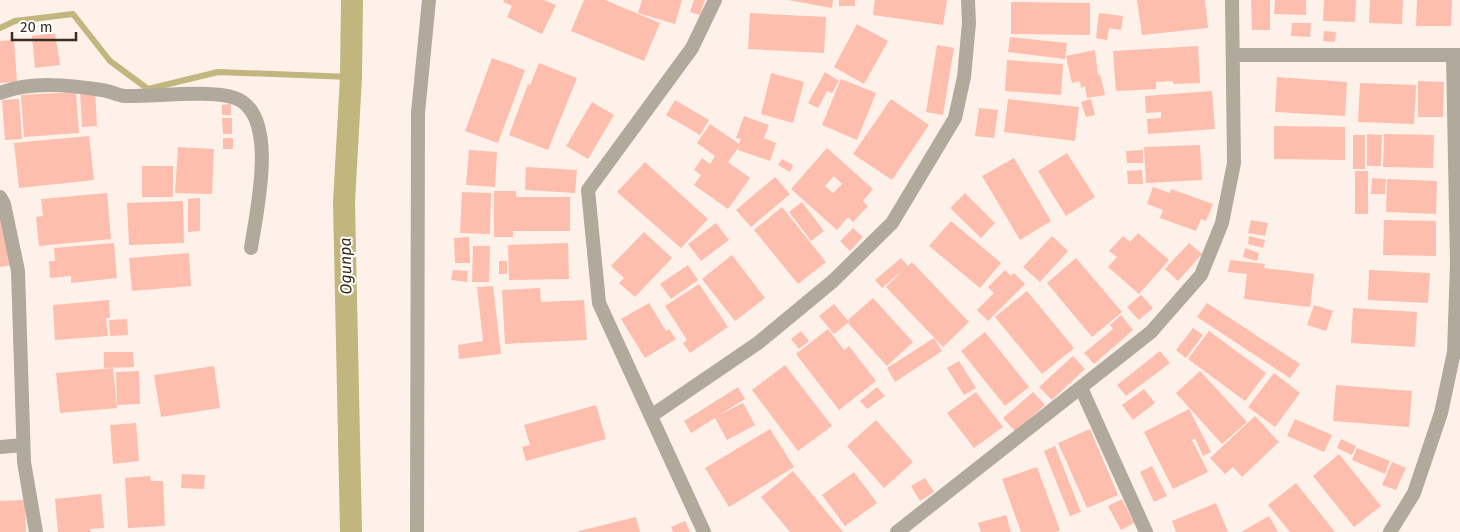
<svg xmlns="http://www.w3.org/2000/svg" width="1460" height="532" font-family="'Fira Sans',sans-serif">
	<rect width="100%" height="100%" fill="#fef1e9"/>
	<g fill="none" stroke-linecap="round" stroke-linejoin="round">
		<path stroke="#c1b67d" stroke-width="6" d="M0 28 15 21 73 14 110 61 148 89 218 72 351 77"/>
		<path stroke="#c1b67d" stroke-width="22" d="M351 532 344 202 351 77 352 0"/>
	</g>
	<path fill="#fdbeae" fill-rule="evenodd" d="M504 0H544L556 5 542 34 507 17 512 6 503 2Z
		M584 0H605L660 23 644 61 571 31Z
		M642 0H682L675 24 638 13Z
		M694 0H705L700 15 690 12Z
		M788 0H833L832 8Z
		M839 0H855V6H839Z
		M875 0H947L943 25 873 15Z
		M1137 0H1205L1208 28 1142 35Z
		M1251 0H1270V30H1252Z
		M1275 0H1306V15L1274 14Z
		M1324 0H1356L1355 22 1323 21Z
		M1370 0H1403L1402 24 1369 23Z
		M1417 0H1452L1451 26H1416Z
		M1011 2 1090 3V35L1011 34Z
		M750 13 826 17 824 53 748 49Z
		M1099 13 1123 16 1121 30 1109 28 1107 40 1096 38Z
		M1292 23H1311L1310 37 1291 36Z
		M857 24 888 41 864 84 834 67Z
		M1324 31 1336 32 1335 42 1323 41Z
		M55 33 60 65 35 68 32 36Z
		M1010 37 1067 43 1065 59 1008 52Z
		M14 40 17 82 0 83V41Z
		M937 45 954 48 943 115 926 112Z
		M1198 46 1200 83 1173 84V81L1156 82V89L1116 91 1113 51Z
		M1095 50 1098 75 1100 74 1105 95 1087 98 1085 86 1081 88 1080 81 1072 83 1066 56Z
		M492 58 525 70 498 143 465 131Z
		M1007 60 1063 64 1061 95 1005 91Z
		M539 63 577 78 548 150 509 135 528 84 530 85Z
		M825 72 839 81 832 93 827 91 818 108 808 103Z
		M771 73 804 82 793 123 761 114Z
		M1277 77 1347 82 1345 116 1275 112Z
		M841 79 876 93 857 140 822 125Z
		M1418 81 1444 82 1443 117H1418Z
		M1360 83 1416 85 1414 124 1358 122Z
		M95 90 97 126 82 127 80 91Z
		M1212 91 1215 129 1148 134 1147 119 1161 118V112L1146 113 1145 96Z
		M76 92 79 133 24 137 21 95Z
		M19 99 22 139 5 140 2 100Z
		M891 99 929 125 892 180 853 154Z
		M1008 99 1079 107 1075 141 1004 132Z
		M1091 99 1095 115 1086 117 1081 102Z
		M675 100 709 120 700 135 666 115Z
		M592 102 614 115 588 159 566 146Z
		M231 104V115H222V105Z
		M979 108 998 110 994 138 975 136Z
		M744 116 769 125 764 138 776 143 770 161 738 150 741 144 728 162 750 178 728 209 694 185 701 175 694 170 702 158 710 164 715 156 697 143 710 124 739 144 741 139 736 138Z
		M222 118H232V134H223Z
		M1274 126 1345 127V160L1274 159Z
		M1367 134 1382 135 1381 166H1367Z
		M1384 134 1434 135 1433 168 1383 167Z
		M1353 135H1365V169H1353Z
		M89 136 94 180 19 188 14 143Z
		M223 138H233V149H223Z
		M1200 145 1202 180 1146 183 1144 147Z
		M178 147 214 149 212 194 175 193Z
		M827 148 873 189 863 201 868 206 853 222 848 217 837 230 791 189ZM834 176 842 184 833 193 825 186Z
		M469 150 497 152 495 187 466 185Z
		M1143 150V163H1127L1126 151Z
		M1067 153 1095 197 1066 216 1038 171Z
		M1014 158 1051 221 1020 240 982 176Z
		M782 159 793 165 790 172 778 165Z
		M645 162 708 219 681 248 617 192Z
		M142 166H173V197H142Z
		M526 167 577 170 575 193 525 190Z
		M1142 170 1143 184H1128L1127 171Z
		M1355 171H1368V214H1355Z
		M775 177 790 194 751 227 736 210Z
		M1372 178 1386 179 1385 194H1371Z
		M1387 179 1437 181 1436 214 1386 212Z
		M1153 187 1170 193 1171 189 1213 204 1206 221 1201 219 1196 231 1160 218 1163 210 1147 204Z
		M494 191H516V197H570V231H513V237H494Z
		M462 192 491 193 490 234 460 233Z
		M107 193 111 239 39 246 36 217 43 216 41 199Z
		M965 193 995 223 981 238 950 208Z
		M200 198V231L188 232V199Z
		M183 201 184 243 129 245 127 203Z
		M802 202 824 231 811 241 789 212Z
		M782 207 826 262 798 284 754 230Z
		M0 217 12 265 0 267Z
		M1251 220 1268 223 1265 236 1248 233Z
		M1384 220 1436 221V256L1383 255Z
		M951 221 1001 263 980 288 929 246Z
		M716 223 729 240 701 261 688 244Z
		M853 228 863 237 850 251 840 241Z
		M644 232 672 258 635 297 619 283 624 278 611 266Z
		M1138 233 1169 260 1139 294 1108 267 1117 257 1109 251 1123 236 1130 242Z
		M1052 236 1068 251 1040 282 1023 267Z
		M1249 236 1265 240 1263 248 1248 244Z
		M469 237 470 263H455L454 238Z
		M114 243 117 278 71 283V276L50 278 49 261H55L54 248Z
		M568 243 569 279 509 280 508 245Z
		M1189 243 1202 254 1178 281 1165 269Z
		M473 246H490L489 282H472Z
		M1245 248 1259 253 1257 261 1243 257Z
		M189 253 191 286 132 291 129 258Z
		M732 255 765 298 735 321 702 279Z
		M901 258 908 266 912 262 969 322 943 347 886 287 904 269 882 288 875 280Z
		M1076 258 1122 312 1092 337 1047 283Z
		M1230 260 1265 264 1264 268 1314 274 1310 307 1244 299 1247 274 1228 272Z
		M499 261H507V274H499Z
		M688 265 698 280 671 299 660 284Z
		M453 270 468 271 467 282 451 280Z
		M1005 270 1011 276 1014 273 1025 284 988 321 977 310 994 293 988 287Z
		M1369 270 1430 273 1428 303 1368 300Z
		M699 284 728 327 690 353 683 343 687 340 665 306Z
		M493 286 501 354 459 359 458 345 483 341 477 287Z
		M540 288 541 302 584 300 587 340 505 344 502 290Z
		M1027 291 1074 348 1042 374 995 317Z
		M1141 295 1153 308 1139 320 1127 307Z
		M873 298 913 342 887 366 848 323V320Z
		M109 300 110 318H106L108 336 55 340 53 305Z
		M649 303 666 331 669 329 676 339 645 358 621 319Z
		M1207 303 1300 364 1290 378 1197 317Z
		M834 304 849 322 834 334 819 316Z
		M1314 305 1333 311 1326 331 1307 325Z
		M1353 308 1417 312 1415 347 1351 343Z
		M1121 315 1133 330 1094 364 1084 353 1113 329 1110 325Z
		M127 319 128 335 110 336 109 320Z
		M1193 328 1203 335 1186 358 1176 350Z
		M828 329 844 350 849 346 876 381 839 410 796 354Z
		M801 331 809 341 799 349 791 339Z
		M1209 331 1266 373 1245 401 1188 359Z
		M985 332 1029 387 1005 406 961 351Z
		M934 338 942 351 895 382 887 368Z
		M1160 351 1170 363 1126 396 1117 385Z
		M104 352H133L134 367 104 368Z
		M1073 356 1085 369 1052 400 1039 387Z
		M959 361 976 388 964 395 947 368Z
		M785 365 832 426 798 451 752 390Z
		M214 366 220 408 161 417 154 375Z
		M113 368 117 408 60 413 56 373Z
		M139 371 140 404 117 405 116 372Z
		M1200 371 1247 422 1222 444 1176 393Z
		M1274 373 1300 393 1275 427 1248 407Z
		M1336 385 1412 391 1409 427 1333 421Z
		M738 387 745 399 719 415 743 403 755 425 727 440 715 418 691 433 684 421Z
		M877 387 885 396 867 409 860 401Z
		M1144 389 1155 403 1133 420 1122 405Z
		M976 392 1003 427 974 448 947 413Z
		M1033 392 1045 405 1015 431 1003 418Z
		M596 405 606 439 526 461 522 447 530 445 524 425Z
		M1189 409 1211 452 1203 456 1195 438 1192 440 1208 472 1173 489 1144 432Z
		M1255 416 1279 442 1242 477 1233 467 1225 474 1210 458Z
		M1295 419 1332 435 1324 452 1287 436Z
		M876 420 913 462 884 488 847 446Z
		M136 423 139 461 113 464 110 425Z
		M770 429 794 467 729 507 705 468Z
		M1090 429 1118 495 1087 508 1058 443Z
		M1341 439 1356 446 1352 455 1337 448Z
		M1055 446 1081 512 1070 516 1044 451Z
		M1357 448 1390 461 1385 474 1352 460Z
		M1339 454 1381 506 1354 527 1313 476Z
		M1392 462 1406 468 1396 490 1382 485Z
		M1152 466 1167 496 1154 502 1140 472Z
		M1037 467 1060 530 1056 532H1021L1002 479Z
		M793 471 843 532H790L761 497Z
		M854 472 877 503 845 526 822 495Z
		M182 474 205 475 204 489 181 488Z
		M150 476 151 481H163L165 526 128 528 125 478Z
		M925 478 934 492 920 501 911 486Z
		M1296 483 1335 532H1290L1268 505Z
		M101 494 104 528 90 529 91 532H58L55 499Z
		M1122 499 1134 523 1121 530 1108 506Z
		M25 500 26 532H0V501Z
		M1216 503 1228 532H1176L1172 521Z
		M1006 515 1011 532H981L978 523Z
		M1269 516 1278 532H1241Z
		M636 517 640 532H579V531Z
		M685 521 690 532H673L671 527Z"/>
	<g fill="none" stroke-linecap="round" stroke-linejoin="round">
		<path stroke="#b1a99c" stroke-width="14" d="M1234 55H1460
			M0 93C32 81 69 85 102 90 110 91 117 95 124 96 153 97 209 89 235 98 280 114 256 213 251 248
			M0 197 4 204 18 271 24 462 36 532
			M1081 388 1146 532
			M651 416 758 343 833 281 892 223 955 118 964 77 969 23 968 0
			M0 447 23 445
			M417 532 418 113 429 0
			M704 532 599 303 588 190 692 48 715 0
			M897 532 1151 332 1201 275 1222 223 1234 163 1232 0
			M1390 532 1414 493 1441 413 1454 352 1457 264 1453 55"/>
	</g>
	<g text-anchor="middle" stroke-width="4" stroke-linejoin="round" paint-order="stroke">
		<g font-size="16" font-style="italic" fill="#2f2a10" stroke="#fff">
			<text transform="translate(345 266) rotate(-91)" y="6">Ogunpa</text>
		</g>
	</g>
	<path d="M12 32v8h64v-8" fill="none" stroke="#382d25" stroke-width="2.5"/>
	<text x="20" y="32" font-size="15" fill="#382d25" stroke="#ffffff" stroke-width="4" paint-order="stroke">20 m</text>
</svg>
